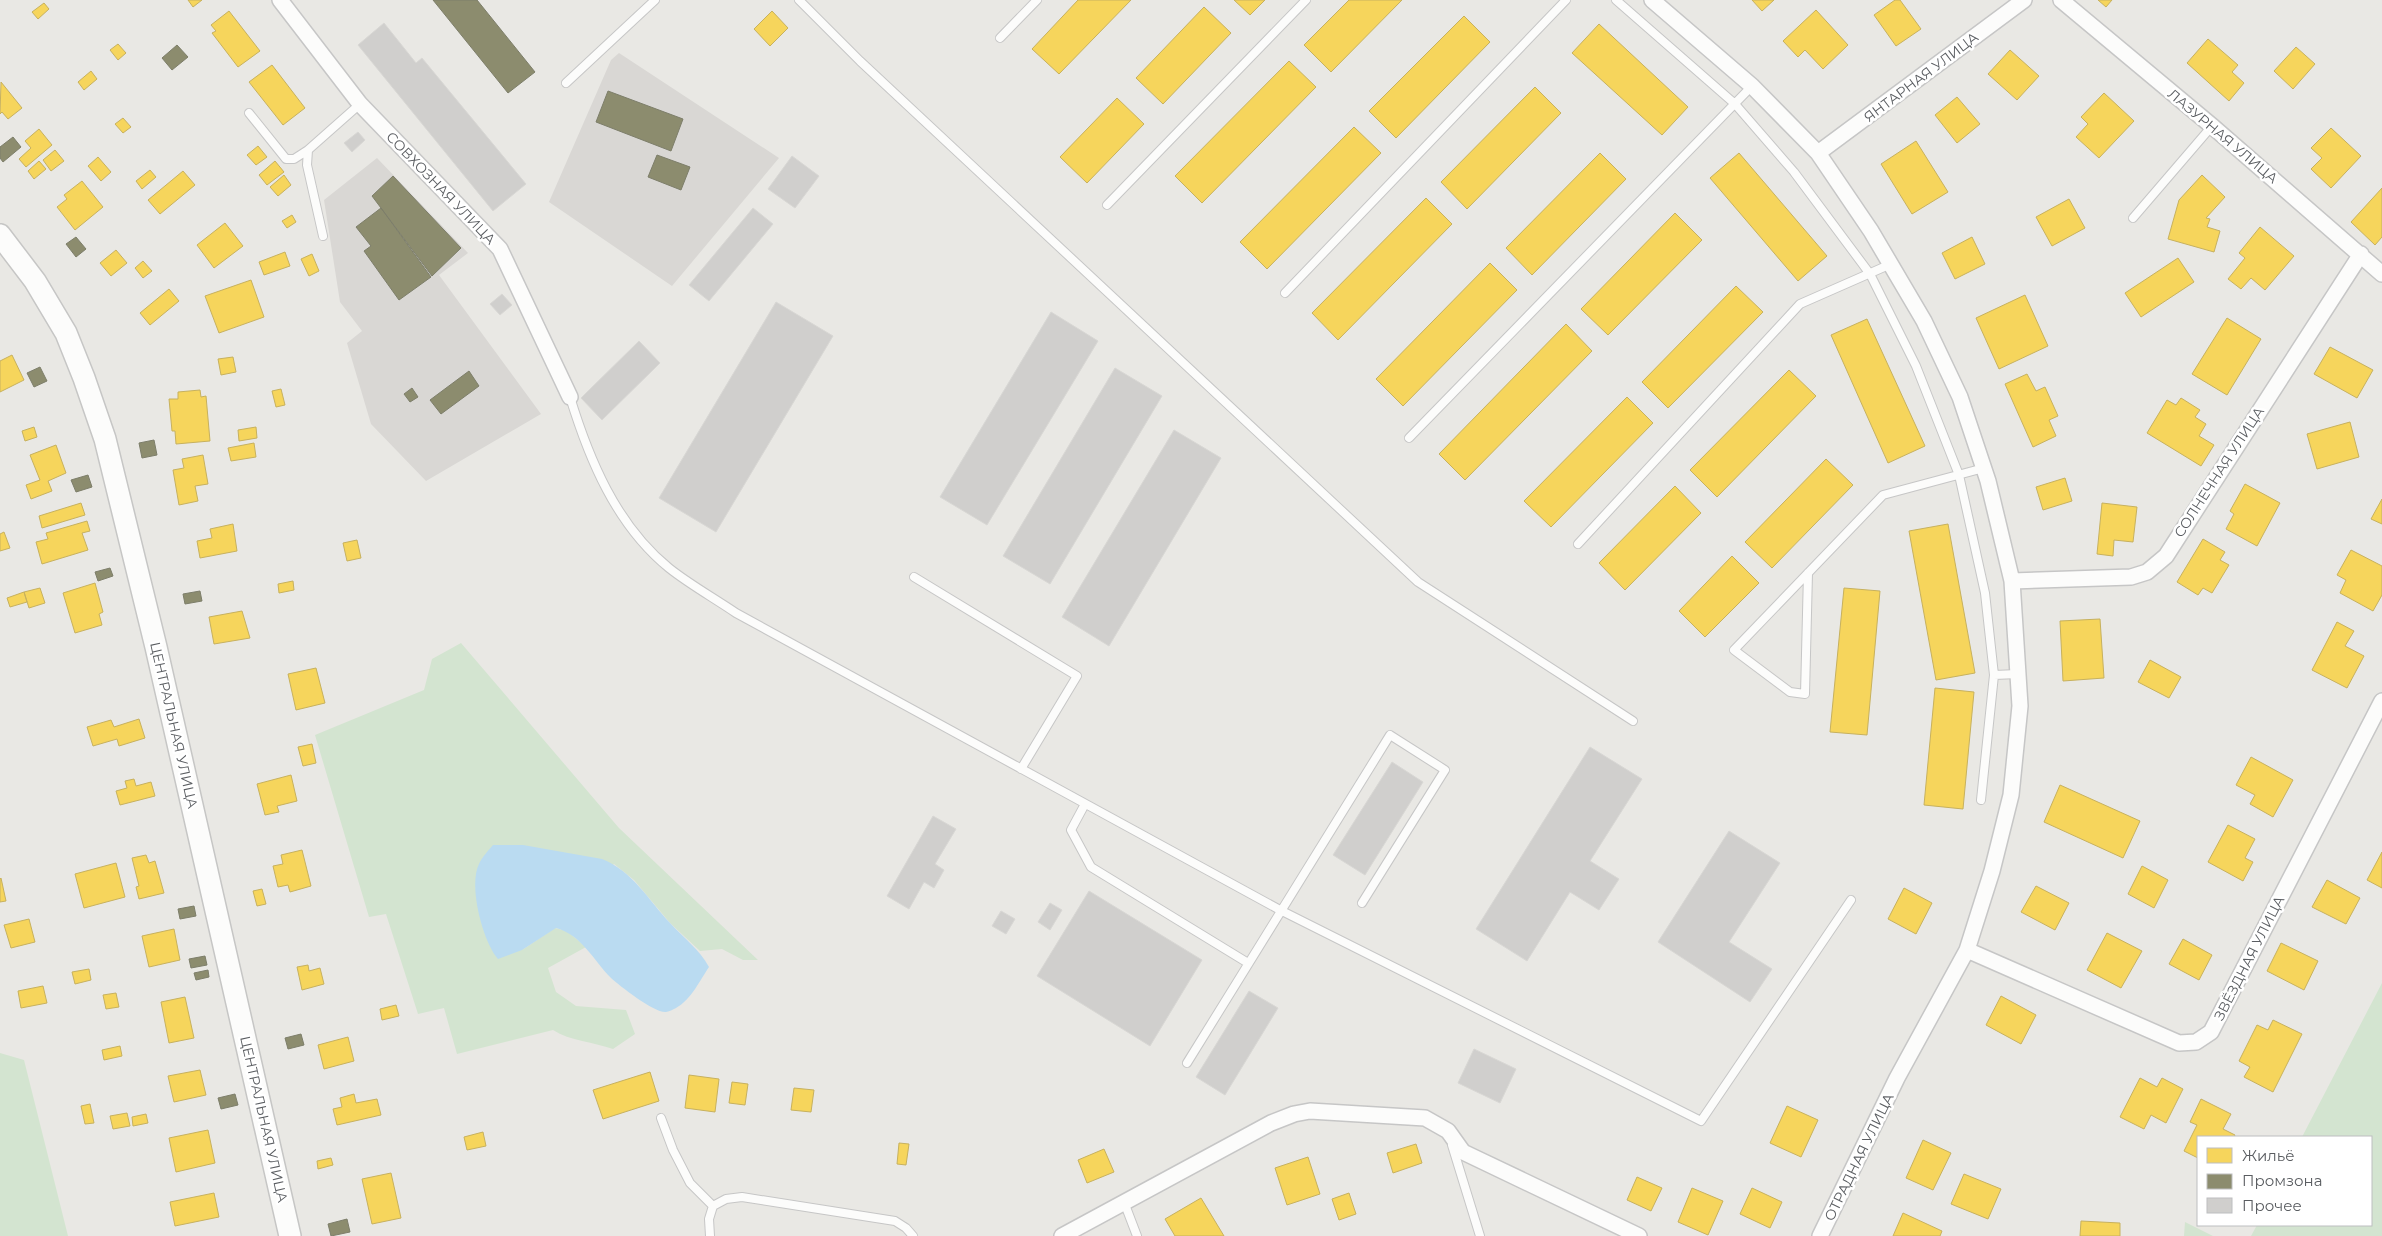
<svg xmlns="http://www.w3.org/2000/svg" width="2382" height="1236" font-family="Montserrat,sans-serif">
	<rect width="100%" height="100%" fill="#e9e8e4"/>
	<path fill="#d9d7d4" d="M619 53 779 158 672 286 549 202 611 60Z
		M377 158 468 253 439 275 541 414 426 481 371 424 347 343 362 331 340 302 324 200Z"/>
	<path fill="#d3e4d0" d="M461 643 619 828 758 960H743L722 949 700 951 670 923 634 880 614 864 522 950 555 928 567 931 586 947 548 968 556 992 576 1006 626 1010 635 1034 613 1049C594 1042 570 1041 553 1030L457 1054 444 1008 418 1014 386 914 369 917 315 735 424 690 432 659Z
		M2382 983V1236H2251L2257 1225H2371V1137H2302Z
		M0 1053 24 1060 68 1236H0Z
		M2185 1222 2213 1236H2184Z"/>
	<path fill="#badbf1" d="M493 845H523L602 859C634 872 648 900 671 924 685 939 699 949 709 967 700 980 691 1000 676 1008 674 1009 668 1012 666 1012 654 1013 620 986 611 978 593 960 582 935 556 928L522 950 498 959C483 942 468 886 479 864 482 857 488 851 493 845Z"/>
	<path fill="#f6d55c" stroke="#c7b15e" d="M188 0H202L193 7Z
		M1078 0H1131L1059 74 1032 49Z
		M1234 0H1265L1250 15Z
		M1349 0H1402L1331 72 1304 45Z
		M1752 0H1774L1762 11Z
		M1895 0H1900L1921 29 1896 46 1874 15Z
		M2098 0H2112L2106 7Z
		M44 3 49 9 38 19 32 12Z
		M1204 7 1231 33 1163 104 1136 78Z
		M1816 10 1848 45 1823 69 1805 50 1798 57 1783 41Z
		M229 11 260 51 238 67 212 33 216 31 211 25Z
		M772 11 788 28 770 46 754 29Z
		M1464 16 1490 42 1396 138 1369 111Z
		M1599 24 1688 107 1662 135 1572 53Z
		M2208 39 2238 65 2232 72 2244 83 2229 101 2187 63Z
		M118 44 126 53 118 60 110 50Z
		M2296 47 2315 64 2293 89 2274 71Z
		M2010 50 2039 76 2017 100 1988 74Z
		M1289 61 1316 87 1202 203 1175 176Z
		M272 65 305 108 283 125 249 82Z
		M91 71 97 79 84 90 78 82Z
		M1 82 22 108 8 119 2 112 0 114Z
		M1535 87 1561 113 1467 209 1441 182Z
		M2104 93 2134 121 2099 158 2076 137 2088 124 2081 117Z
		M1957 97 1980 124 1957 143 1935 115Z
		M1117 98 1144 124 1087 183 1060 157Z
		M123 118 131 127 123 133 115 124Z
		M1354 127 1381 153 1267 269 1240 242Z
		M2331 128 2361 156 2331 188 2311 169 2322 158 2311 148Z
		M39 129 52 145 26 167 19 159 31 148 25 141Z
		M1916 141 1948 192 1912 214 1881 164Z
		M258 146 267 157 256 165 247 155Z
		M55 150 64 161 51 171 43 160Z
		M1600 153 1626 179 1532 275 1506 248Z
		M1739 153 1827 256 1798 281 1710 178Z
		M98 157 111 172 101 181 88 166Z
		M39 161 46 169 34 179 28 171Z
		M275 161 284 172 267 185 259 175Z
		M150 170 156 177 142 189 136 181Z
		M183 171 195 185 160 214 148 200Z
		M284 175 291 185 278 196 270 187Z
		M2202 175 2225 197 2206 218 2210 219 2207 227 2220 231 2214 252 2168 239 2179 200Z
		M82 181 103 207 75 230 57 207 67 199 64 195Z
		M2382 188V237L2375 245 2351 222Z
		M1426 198 1452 224 1338 340 1312 313Z
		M2069 199 2085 228 2052 246 2036 217Z
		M1675 213 1702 240 1608 335 1581 309Z
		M292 215 296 222 287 228 282 221Z
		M225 223 243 246 214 268 197 245Z
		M2260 227 2294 256 2265 290 2251 278 2241 289 2228 279 2245 258 2239 253Z
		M1972 237 1985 264 1955 279 1942 253Z
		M116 250 127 263 111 276 100 263Z
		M285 252 290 266 264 275 259 262Z
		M312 254 319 271 309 276 301 259Z
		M2178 258 2194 282 2141 317 2125 293Z
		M143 261 152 271 143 278 135 268Z
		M1490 263 1517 290 1403 406 1376 379Z
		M251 280 264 317 219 333 205 296Z
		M1736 286 1763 312 1668 408 1642 382Z
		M169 289 179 301 150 325 140 313Z
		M2025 295 2048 346 1999 369 1976 318Z
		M2227 318 2261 339 2227 395 2192 374Z
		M1867 319 1925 446 1888 463 1831 335Z
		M1566 324 1592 351 1465 480 1439 454Z
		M2330 347 2373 370 2357 398 2314 374Z
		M12 355 24 380 0 392V361Z
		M233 357 236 372 221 375 218 359Z
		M1789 370 1816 396 1717 497 1690 470Z
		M2027 374 2036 391 2045 387 2058 416 2049 420 2056 436 2033 447 2005 384Z
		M281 389 285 405 276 407 272 391Z
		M200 390 201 397 206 396 210 441 176 444 175 431H172L169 399H178V392Z
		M1627 397 1653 423 1551 527 1524 501Z
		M2181 398 2200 410 2195 417 2206 424 2199 436 2214 445 2201 466 2147 433 2167 400 2176 405Z
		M2350 422 2359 457 2317 469 2307 434Z
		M34 427 37 437 25 441 22 431Z
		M256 427 257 438 239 441 238 430Z
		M254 443 256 457 231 461 228 448Z
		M56 445 66 473 48 481 52 491 31 499 26 485 40 480 30 455Z
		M203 455 208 484 195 486 198 501 179 505 173 470 184 468 182 459Z
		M1826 459 1853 485 1772 568 1745 542Z
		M2065 478 2072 501 2043 510 2036 487Z
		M2245 484 2280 503 2257 546 2226 529 2234 514 2230 511Z
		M1675 486 1701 513 1625 590 1599 563Z
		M2382 499V524L2371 519Z
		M81 503 85 515 42 528 39 516Z
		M2102 503 2137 507 2133 542 2114 540 2113 556 2097 554Z
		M87 521 90 531 82 533 88 550 42 564 36 542 48 539 46 533Z
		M233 524 237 551 200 558 197 541 212 538 210 529Z
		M1948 524 1975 673 1936 680 1909 531Z
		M4 532 10 548 0 551V534Z
		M2203 539 2225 552 2220 560 2229 565 2212 593 2203 588 2198 595 2177 582Z
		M357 540 361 558 347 561 343 543Z
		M2351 550 2382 566V595L2373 611 2340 593 2346 580 2337 575Z
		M1732 556 1759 583 1705 637 1679 611Z
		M293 581 294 590 279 593 278 584Z
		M95 583 103 612 99 614 102 625 75 633 63 593Z
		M40 588 45 603 29 608 24 592Z
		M1844 588 1880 591 1867 735 1830 732Z
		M24 592 27 602 10 607 7 598Z
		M242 611 250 638 214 644 209 617Z
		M2100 619 2104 678 2063 681 2060 621Z
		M2337 622 2354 631 2345 646 2364 656 2347 688 2312 670Z
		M2150 660 2181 677 2169 698 2138 682Z
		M316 668 325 703 296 710 288 674Z
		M1935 688 1974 692 1963 809 1924 805Z
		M139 719 145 738 119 746 117 739 93 746 87 727 111 720 114 727Z
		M312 744 316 763 303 766 298 747Z
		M2251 757 2293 780 2273 817 2250 804 2255 795 2236 785Z
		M291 775 297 801 277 806 279 812 265 815 257 784Z
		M134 779 136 786 151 782 155 796 120 805 116 791 127 788 125 781Z
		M2060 785 2140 821 2123 858 2044 822Z
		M2228 825 2255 839 2245 858 2253 862 2243 881 2208 862Z
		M302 850 311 886 290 892 288 885 278 887 273 866 283 864 281 855Z
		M2382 852V888L2367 880Z
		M146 855 149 863 155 861 164 893 139 899 136 887 139 886 132 858Z
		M116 863 125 897 84 908 75 874Z
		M2142 866 2168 880 2154 908 2128 894Z
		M1 878 6 901 0 902V879Z
		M2327 880 2360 898 2346 924 2312 907Z
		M2036 886 2069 903 2055 930 2021 912Z
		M1904 888 1932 903 1916 934 1888 919Z
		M262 889 266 904 257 906 253 891Z
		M29 919 35 942 11 948 4 925Z
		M174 929 180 960 149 967 142 936Z
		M2107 933 2142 951 2121 988 2087 970Z
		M2183 939 2212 955 2199 980 2169 964Z
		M2281 943 2318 961 2304 990 2267 971Z
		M308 965 309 971 320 968 324 984 302 990 297 967Z
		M89 969 91 980 75 984 72 972Z
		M43 986 47 1003 21 1008 18 991Z
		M116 993 119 1007 106 1009 103 995Z
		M2001 996 2036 1015 2021 1044 1986 1025Z
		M185 997 194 1038 169 1043 161 1002Z
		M396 1005 399 1016 382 1020 380 1009Z
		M2273 1020 2302 1034 2273 1092 2244 1077 2250 1067 2239 1061 2257 1025 2268 1030Z
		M348 1037 354 1061 324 1069 318 1045Z
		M120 1046 122 1056 104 1060 102 1050Z
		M200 1070 206 1095 174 1102 168 1076Z
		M650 1072 659 1101 603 1119 593 1090Z
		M689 1075 719 1079 715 1112 685 1108Z
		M2140 1078 2157 1087 2162 1078 2183 1089 2166 1123 2151 1115 2144 1129 2120 1117Z
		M732 1082 748 1084 745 1105 729 1103Z
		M794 1088 814 1090 811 1112 791 1110Z
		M354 1094 356 1103 377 1099 381 1115 337 1125 333 1109 342 1107 340 1098Z
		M2201 1099 2231 1114 2223 1129 2235 1135 2234 1137H2198V1158L2184 1151 2197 1125 2190 1122Z
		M90 1104 94 1123 85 1124 81 1106Z
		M1787 1106 1818 1120 1801 1157 1770 1143Z
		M127 1113 130 1126 113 1129 110 1116Z
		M146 1114 148 1123 133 1126 132 1117Z
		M208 1130 215 1163 176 1172 169 1138Z
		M483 1132 486 1146 467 1150 464 1137Z
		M1923 1140 1951 1153 1933 1190 1906 1178Z
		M899 1143 909 1144 906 1165 897 1164Z
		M1416 1144 1422 1163 1393 1173 1387 1153Z
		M1104 1149 1114 1172 1087 1183 1078 1160Z
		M1308 1157 1320 1194 1287 1205 1275 1168Z
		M331 1158 333 1165 318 1169 317 1161Z
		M391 1173 401 1218 372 1224 362 1179Z
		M1964 1174 2001 1189 1988 1219 1951 1204Z
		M1637 1177 1662 1188 1651 1211 1627 1200Z
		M1692 1188 1723 1201 1708 1235 1678 1222Z
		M1752 1188 1782 1202 1770 1228 1740 1214Z
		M214 1193 219 1217 175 1226 170 1202Z
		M1349 1193 1356 1214 1339 1220 1332 1199Z
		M1201 1198 1224 1236H1175L1165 1219Z
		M1903 1213 1942 1231 1940 1236H1893Z
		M2081 1221 2120 1223V1236H2080Z"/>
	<path fill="#8c8c6e" stroke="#7d7e6a" d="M433 0H477L535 72 508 93Z
		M177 45 188 57 172 70 162 58Z
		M608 91 683 119 671 151 596 122Z
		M13 137 21 147 3 162 0 158V147Z
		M657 155 690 167 681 190 648 177Z
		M393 176 461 248 432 276 372 196Z
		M381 208 431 277 399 300 364 251 371 246 356 227Z
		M76 237 86 249 76 257 66 244Z
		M40 367 47 381 34 387 27 373Z
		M469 371 479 386 441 414 430 400Z
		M412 388 418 397 410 402 404 394Z
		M154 440 157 455 142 458 139 443Z
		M88 475 92 487 76 492 71 480Z
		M110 568 113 576 98 581 95 572Z
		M200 591 202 601 185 604 183 594Z
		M194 906 196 916 180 919 178 909Z
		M205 956 207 965 191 968 189 959Z
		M208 970 209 977 196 980 194 973Z
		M301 1034 304 1045 288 1049 285 1038Z
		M235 1094 238 1105 221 1109 218 1098Z
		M347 1219 350 1232 331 1236 328 1224Z"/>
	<path fill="#d0cfcd" stroke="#d8d7d4" d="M384 23 416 63 422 58 526 184 493 211 358 45Z
		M358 132 365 140 352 152 344 143Z
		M792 156 819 176 795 208 768 189Z
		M753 208 773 224 709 301 689 285Z
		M502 294 512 305 500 315 490 304Z
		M776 302 833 336 716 532 659 498Z
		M1051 312 1098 341 987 525 940 497Z
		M639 341 660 363 602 420 581 398Z
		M1115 368 1162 396 1050 584 1003 556Z
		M1174 430 1221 458 1109 646 1062 617Z
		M1590 747 1642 779 1590 861 1619 879 1599 910 1570 892 1527 961 1476 929Z
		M1392 762 1423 782 1365 875 1333 855Z
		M933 816 956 829 935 864 944 870 934 888 924 882 909 909 887 896Z
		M1729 831 1780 863 1729 942 1772 969 1750 1002 1658 942Z
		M1089 891 1202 960 1150 1046 1037 976Z
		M1050 903 1062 910 1050 930 1038 922Z
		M1001 911 1015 919 1006 934 992 926Z
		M1249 991 1278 1008 1225 1095 1196 1077Z
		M1474 1049 1516 1069 1500 1103 1458 1083Z"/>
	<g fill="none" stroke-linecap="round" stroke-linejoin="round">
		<g stroke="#c6c6c6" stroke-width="10">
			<path id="lane" d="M799 0 860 61 1418 582 1633 721
				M1616 0 1735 104 1794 172 1870 274 1916 366 1959 475 1985 593 1994 675 1981 800
				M1000 38 1037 0
				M566 83 655 0
				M249 113 286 159H294L308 150
				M1107 205 1306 0
				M2133 218 2212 126
				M323 236 307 165 308 150 360 104
				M1285 293 1566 0
				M570 397C589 459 616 525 669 568 689 584 714 598 736 613L1280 910 1701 1121 1851 900
				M1409 438 1752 86
				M1578 544 1800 304 1891 264
				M1808 573 1805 694 1790 692 1734 650 1883 495 1984 468
				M914 577 1077 676 1021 769
				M1994 675 2018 674
				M1085 804 1071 830 1091 867 1248 963
				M1187 1063 1390 735 1445 770 1362 903
				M661 1118 673 1150 690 1183 713 1206
				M1452 1145 1480 1236
				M1124 1202 1137 1236
				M710 1236 709 1219 713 1206 726 1199 742 1197 895 1221 906 1228 913 1236"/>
		</g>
		<g stroke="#c6c6c6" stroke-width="18">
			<path id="street" d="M280 0 360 104 500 249 570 397
				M1652 0 1752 86 1818 153 1871 231 1924 321 1960 397 1988 481 2012 581 2020 706 2011 795 1992 871 1967 950 1897 1078 1820 1236
				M2061 0 2212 126 2382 274
				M1818 153 2024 0
				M2012 581 2131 577 2147 572 2166 556 2361 254
				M1967 950 2179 1043 2196 1042 2211 1032 2382 701
				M1062 1236 1271 1123 1294 1114 1310 1111 1425 1118 1448 1131 1463 1152 1639 1236"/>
		</g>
		<g stroke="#c6c6c5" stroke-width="24">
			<path id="secondary" d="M0 235 35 281 66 333 84 378 105 439 156 647 290 1236"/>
		</g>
		<use href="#lane" stroke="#fcfcfb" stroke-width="8"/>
		<use href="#street" stroke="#fcfcfb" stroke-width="15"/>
		<use href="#secondary" stroke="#fcfcfb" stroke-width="21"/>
	</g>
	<g text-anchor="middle" stroke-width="5" stroke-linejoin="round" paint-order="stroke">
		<g font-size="14" fill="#5a5d61" stroke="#fff">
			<text transform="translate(1921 77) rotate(-37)" y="5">ЯНТАРНАЯ УЛИЦА</text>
			<text transform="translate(2223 136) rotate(40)" y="5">ЛАЗУРНАЯ УЛИЦА</text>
			<text transform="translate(441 188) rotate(46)" y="5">СОВХОЗНАЯ УЛИЦА</text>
			<text transform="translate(2219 472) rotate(-57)" y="5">СОЛНЕЧНАЯ УЛИЦА</text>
			<text transform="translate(174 725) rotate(77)" y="5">ЦЕНТРАЛЬНАЯ УЛИЦА</text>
			<text transform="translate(2249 958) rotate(-63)" y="5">ЗВЁЗДНАЯ УЛИЦА</text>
			<text transform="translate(264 1119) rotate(77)" y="5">ЦЕНТРАЛЬНАЯ УЛИЦА</text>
			<text transform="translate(1859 1157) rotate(-64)" y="5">ОТРАДНАЯ УЛИЦА</text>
		</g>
	</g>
	<rect x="2197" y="1136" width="175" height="90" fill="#ffffff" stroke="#bdbec0"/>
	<rect x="2207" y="1148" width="25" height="15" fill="#f6d55c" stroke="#bdbec0"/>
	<text x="2242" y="1161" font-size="15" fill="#5a5d61">Жильё</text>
	<rect x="2207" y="1174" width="25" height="15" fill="#8c8c6e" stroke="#bdbec0"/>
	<text x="2242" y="1186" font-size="15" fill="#5a5d61">Промзона</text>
	<rect x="2207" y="1198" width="25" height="15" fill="#d0cfcd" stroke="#bdbec0"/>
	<text x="2242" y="1211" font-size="15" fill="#5a5d61">Прочее</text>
</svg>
